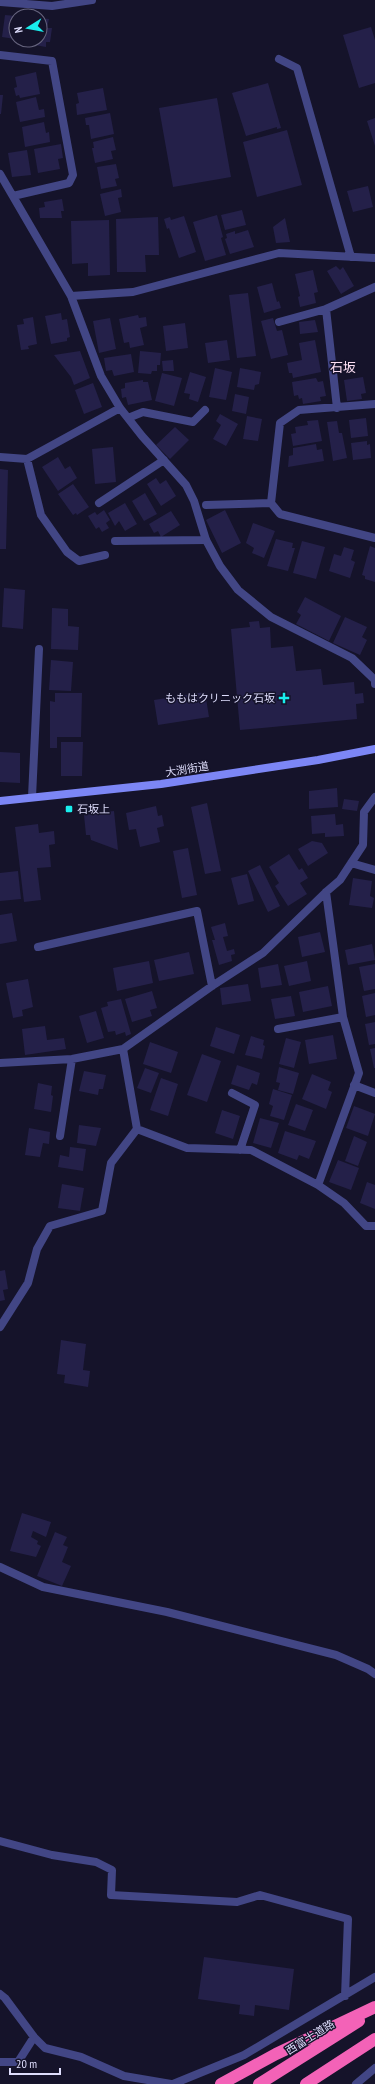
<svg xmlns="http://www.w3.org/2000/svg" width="375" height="2084" font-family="'PT Sans Narrow','Noto Sans JP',sans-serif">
	<rect width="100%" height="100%" fill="#15132a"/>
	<path fill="#242049" d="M5 15 16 16 15 39 2 37Z
		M40 18 49 19 47 28H52L50 42H46V47L29 44V40H40Z
		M371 27 375 40V83L359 88 343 35Z
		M36 72 40 94 20 98 19 95 16 96 14 88 17 87 15 77Z
		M268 83 281 128 277 129V127L246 136 232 93Z
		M103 88 107 110 77 115 76 104 79 103 77 93Z
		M0 95H3L1 114H0Z
		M36 97 39 110 44 109 45 117 20 122 16 102Z
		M217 98 231 177 173 187 159 108Z
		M110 113 114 134 91 139 89 125H86L85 118Z
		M375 118V146L367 121Z
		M44 122 46 133 49 132 50 142 25 147 22 127Z
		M287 130 302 185 257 197 243 142Z
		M113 137 116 150 111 151 113 159 95 163 92 148H94L93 142Z
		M61 144 63 158 58 159 60 169 38 173 34 149Z
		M27 150 31 175 12 177 8 153Z
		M116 164 119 178 115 179 117 186 101 189 97 167Z
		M368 186 373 207 353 212 347 191Z
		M121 189 122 197 118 198 121 212 105 216 100 194Z
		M62 199 64 211H61L62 218H40L39 208 45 207 44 202Z
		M242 210 246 225 225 230 221 215Z
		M217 215 223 237 221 238 226 255 205 261 193 222Z
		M184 216 196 252 179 258 169 228 167 229 164 219 170 217 171 220Z
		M158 217 159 255H145L146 272H117L116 219Z
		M285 218 290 242 276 243 273 227Z
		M109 220 110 275 88 276V263L72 264 71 221Z
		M248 230 254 247 230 254 225 239 227 238 226 234 235 231V234Z
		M336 266 340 270 343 267 354 286 341 294 327 271Z
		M313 270 318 292 314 293 316 303 300 307 298 297 300 296 295 274Z
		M272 283 277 302 279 301 281 308 264 313 257 287Z
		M248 293 256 356 237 358 229 295Z
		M61 313 62 320 67 319 70 337 67 338V341L51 344 45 316Z
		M138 315 139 318 146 317 147 326 140 328 144 345 130 348 129 342 124 343 119 319Z
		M33 317 37 344 28 346 29 349 21 350 17 325 24 324 23 319Z
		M110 318 116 349 99 353 93 321Z
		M273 318 277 331 282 330 288 355 271 359 261 321Z
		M315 320 318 332 300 334 299 322Z
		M185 323 188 348 166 351 163 326Z
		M227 340 230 360 208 363 205 343Z
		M315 340 321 372 293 378 292 373H289L287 363 302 360 299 343Z
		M80 351 90 378 74 385 71 377 54 355Z
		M140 351 161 353 160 365H157V371H152L151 374 138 373Z
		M131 354 134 372 114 376 112 370 106 371 104 358Z
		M173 360 174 371H163L162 361Z
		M215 368 232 372 226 400 209 397Z
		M240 368 261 372 259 384 255 385 254 390 237 387Z
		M190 372 206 377 198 402 189 399 190 394 184 393Z
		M162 373 182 378 174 406 155 401Z
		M363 377 366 393 361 394 362 399 347 401 344 380Z
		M316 378 318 382 323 381 326 396 320 397 321 401 303 404 302 398 299 399 298 395 294 396 292 382Z
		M143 380V382H148L152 400 128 405 126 397 122 398 121 389 125 388V383Z
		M93 383 102 407 84 414 75 390Z
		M235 394 249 397 246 414 232 411Z
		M220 414 238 424 226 446 213 439 221 425 216 421Z
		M247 416 262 419 258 441 243 439Z
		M366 418 368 436 351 438 349 420Z
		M318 420 322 441 293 446 291 434 296 433 295 427 308 425 307 421Z
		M337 421 339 433H342L347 458 333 461 327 422Z
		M175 427 189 440 170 459 156 445Z
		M367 441V445L370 444 371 458 353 460 351 443Z
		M316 444 317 450 322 449 324 461 288 467 289 456 293 455V448Z
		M113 447 116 482 95 484 92 449Z
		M58 457 65 469 70 466 77 478 58 491 42 467Z
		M0 469 8 470 6 549H0Z
		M156 478 160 484 166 480 176 496 161 506 147 484Z
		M73 484 89 507 77 515 76 513 73 515 58 494Z
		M145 493 157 514 144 521 132 501Z
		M125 503 137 524 125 531 119 521 115 526 108 513Z
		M104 510 110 520 106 523 109 528 102 532 99 527 96 529 88 516 95 512 97 515Z
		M225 510 241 543 222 553 206 520Z
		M171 511 180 525 161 537 158 531 154 533 149 524Z
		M253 523 275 531 264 558 252 553 254 548 246 543Z
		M276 539 293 543 292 548H295L288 571 267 566Z
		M302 541 325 547 316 579 293 573Z
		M370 546 375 548V582L365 579V576L362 575Z
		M344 547 354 550 351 560 355 562 350 578 329 571 334 554 341 556Z
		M4 588 25 590 23 629 2 627Z
		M305 597 341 616 329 641 296 624 301 615 297 612Z
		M52 608 68 609V626L79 627 78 650 51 649Z
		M345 617 367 627 362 637 367 640 360 655 333 643Z
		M259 621 260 628 270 627 271 648 293 646 296 671 321 669 323 685 354 682 355 694 363 693 364 703 356 704 357 719 240 730 231 629 250 627 249 622Z
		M51 660 73 662 71 691 49 690Z
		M205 692 209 717 158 725 154 700Z
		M55 693H82L81 737H57V748H50V701L55 702Z
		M61 742H83L82 776H61Z
		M0 752 20 753V783L0 782Z
		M337 788 338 807 309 809V791Z
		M344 799 359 801 357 811 342 809Z
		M207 803 221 871 205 874 191 807Z
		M156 806 158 816 162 815 164 826 157 828 160 842 140 847 136 829 129 830 126 813Z
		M114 811 118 850 91 840 90 835H86L84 815Z
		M335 814 336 825 343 824 344 836 325 837V833L312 834 311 816Z
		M38 824 39 833 54 831 55 844 49 845 51 867 37 868 41 900 24 902 15 827Z
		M312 841 322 843 328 853 308 866 298 849Z
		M188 848 197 895 182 898 173 851Z
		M289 854 299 870 302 868 308 878 300 883 307 894 288 906 275 886 279 883 269 867Z
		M260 865 280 906 268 912 248 871Z
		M18 871 21 899 0 901V873Z
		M247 874 254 901 238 905 231 878Z
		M353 878 372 881 370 896 374 898 372 908 349 905Z
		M12 913 17 941 0 944V915Z
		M225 923 228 936 223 937 227 951 234 949 235 954 231 955 232 961 219 965 212 940H215L211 927Z
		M320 932 325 952 302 957 298 937Z
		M372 944 375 960 348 965 345 950Z
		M189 952 194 974 159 981 154 960Z
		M149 961 153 983 117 991 113 968Z
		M307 961 311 981 289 986 284 966Z
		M278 964 282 985 261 988 258 968Z
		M375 964V989L364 991 359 967Z
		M28 979 33 1007 22 1010 23 1016 13 1018 6 983Z
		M248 984 251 1001 222 1005 220 988Z
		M328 986 332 1006 303 1012 299 992Z
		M152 991 157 1008 150 1010 152 1016 132 1022 125 999Z
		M375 993V1015L366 1017 362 996Z
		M291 996 295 1016 275 1019 271 999Z
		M121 999 131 1034 126 1036 125 1032 116 1035 115 1031 108 1032 101 1008 108 1006 107 1002Z
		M96 1011 104 1038 87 1043 79 1016Z
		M375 1022V1044L369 1045 365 1024Z
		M45 1026 47 1040 64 1038 66 1049 25 1055 22 1029Z
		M216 1027 240 1035 234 1054 210 1046Z
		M333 1035 337 1059 309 1064 305 1040Z
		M251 1036 264 1040 263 1045 265 1046 262 1059 245 1055Z
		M286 1038 301 1042 294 1068 279 1064Z
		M150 1042 178 1052 171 1073 143 1064Z
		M375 1048V1068H374L370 1049Z
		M202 1054 221 1061 207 1102 187 1095Z
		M237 1065 260 1073 257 1085 252 1083 249 1090 231 1084Z
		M279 1067 299 1073 293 1094 278 1090 280 1083 276 1082Z
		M145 1068 159 1073 151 1093 137 1088Z
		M84 1071 106 1075 103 1089H99L98 1095 79 1091Z
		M312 1074 331 1082 328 1090 332 1092 326 1109 302 1099Z
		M161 1078 178 1084 168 1116 150 1110Z
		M38 1083 52 1086 51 1095 53 1096 51 1112 34 1109Z
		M273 1089 292 1095 284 1120 270 1116 273 1106 269 1104Z
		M296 1104 313 1110 305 1131 288 1125Z
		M354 1106 375 1114 368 1136 346 1128Z
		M222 1110 240 1116 233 1139 215 1133Z
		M260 1118 279 1123 271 1148 253 1143Z
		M79 1125 101 1128 96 1146 77 1143Z
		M29 1128 50 1132 49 1144 43 1143 40 1157 25 1155Z
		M285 1131 316 1141 309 1159 299 1155 297 1160 278 1153Z
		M354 1136 367 1142 358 1166 345 1161Z
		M70 1147 86 1149 83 1171 58 1167 60 1155 69 1157Z
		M338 1160 359 1168 351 1190 329 1182Z
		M367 1182 375 1185V1209L360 1203Z
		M62 1184 84 1188 80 1211 58 1208Z
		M5 1270 8 1289 3 1290 5 1300 0 1301V1271Z
		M61 1340 86 1344 83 1370 90 1371 88 1387 64 1383 65 1375 57 1374Z
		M22 1513 51 1522 46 1537 33 1531 31 1537 38 1541 37 1544 41 1546 36 1557 10 1551Z
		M55 1532 67 1537 63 1545 68 1547 62 1562 71 1566 62 1586 37 1576Z
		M204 1957 294 1969 289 2010 255 2005 254 2016 239 2014 240 2005 198 1999Z"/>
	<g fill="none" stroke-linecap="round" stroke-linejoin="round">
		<path stroke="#424685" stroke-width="8" d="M206 540 220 566 238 590 271 617 352 658 375 680V684"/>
		<path stroke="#424685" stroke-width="8" d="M0 2 52 6 92 0
			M0 55 52 61 73 175 69 183 13 196
			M279 59 297 68 351 257
			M0 174 71 296 101 376 120 408 142 436 186 485 194 501 206 540 115 541
			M71 296 133 292 279 253 375 258
			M279 322 326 309
			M375 404 299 410 280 423 271 503 280 514 375 538
			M337 408 326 309 375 287
			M128 418 143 412 193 422 205 410
			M0 457 27 459
			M99 503 164 460
			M206 505 271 503
			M105 555 79 561 67 552 41 515 27 459 120 408
			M32 797 39 649
			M351 863 375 870
			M38 947 197 911 212 986
			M278 1029 343 1017
			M123 1049 137 1129 187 1148 251 1150 318 1185 344 1203 366 1226H375
			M0 1063 72 1059 123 1049 212 986 263 953 326 892 340 880 363 845 364 812 375 797
			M354 1085 375 1093
			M232 1093 255 1105 240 1150
			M60 1136 72 1059
			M318 1185 359 1073 343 1017 326 892
			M0 1327 28 1283 37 1249 50 1226 102 1211 111 1163 137 1129
			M0 1567 43 1587 167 1612 336 1655 368 1669 375 1674
			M0 1841 52 1855 96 1862 112 1870 111 1895 237 1902 260 1895 348 1919 345 1996
			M0 1994 5 1998 34 2037 45 2048 81 2057 124 2076 171 2084
			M0 2062H18L34 2037
			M173 2084 244 2055 375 1977
			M356 2084 375 2068"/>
		<path stroke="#7c86f5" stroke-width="8" d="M0 801 161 784 318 760 375 749"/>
		<path stroke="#f362b7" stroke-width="12" d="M221 2084 276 2054 375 2007
			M259 2084 359 2021
			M306 2084 375 2039"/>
	</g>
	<g fill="#19eeed" stroke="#15132a" stroke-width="1.5">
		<path d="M282 692h4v4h4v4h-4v4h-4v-4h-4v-4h4z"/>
		<rect x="65" y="805" width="8" height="8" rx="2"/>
	</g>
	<g text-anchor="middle" stroke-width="3" stroke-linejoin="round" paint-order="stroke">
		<g font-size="11" fill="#dfdefd" stroke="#15132a" text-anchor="end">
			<text x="275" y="702">ももはクリニック石坂</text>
			<text x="77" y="813" text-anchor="start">石坂上</text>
		</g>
		<g font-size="11" fill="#dfdefd" stroke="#15132a">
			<text transform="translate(187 769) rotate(-9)" y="4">大渕街道</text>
			<text transform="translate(310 2037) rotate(-32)" y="4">西富士道路</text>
		</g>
		<g font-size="13" fill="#fde0f5" stroke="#15132a">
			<text x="343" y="372">石坂</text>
		</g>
	</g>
	<g transform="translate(28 28) rotate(259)"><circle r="19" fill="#15132a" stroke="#66647e"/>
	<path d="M0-3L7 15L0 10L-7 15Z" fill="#19eeed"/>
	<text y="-6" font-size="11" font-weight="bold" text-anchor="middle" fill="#dfdefd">N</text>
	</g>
	<path d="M10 2068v6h50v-6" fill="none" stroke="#dfdefd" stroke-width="2"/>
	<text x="16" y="2068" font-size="12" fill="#dfdefd" stroke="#15132a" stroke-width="3" paint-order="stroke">20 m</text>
</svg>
